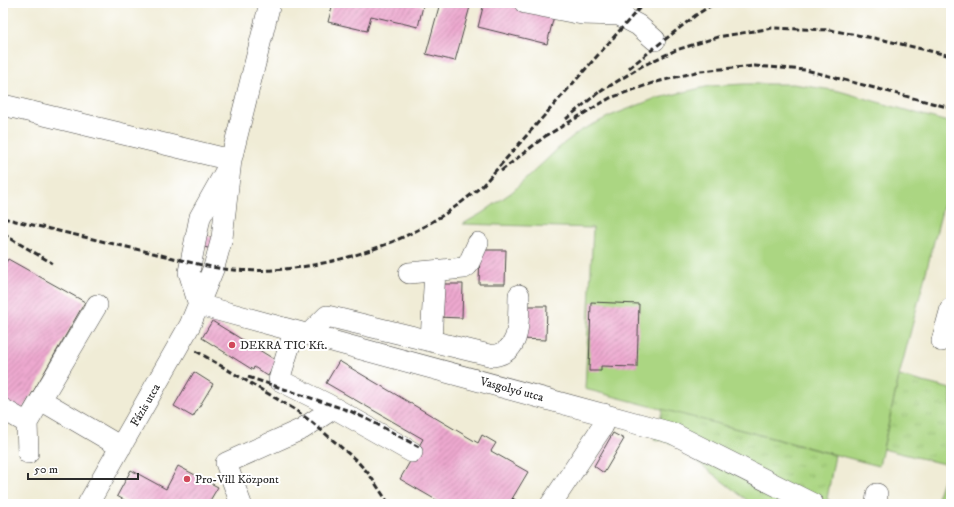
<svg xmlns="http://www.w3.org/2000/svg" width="954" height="507" font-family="'IM FELL DW Pica',serif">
	<defs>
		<pattern id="grass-tufts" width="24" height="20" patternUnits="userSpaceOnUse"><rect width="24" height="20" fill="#abd682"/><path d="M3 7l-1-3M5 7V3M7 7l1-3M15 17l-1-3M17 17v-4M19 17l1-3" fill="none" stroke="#93b870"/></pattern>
		<pattern id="building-hatch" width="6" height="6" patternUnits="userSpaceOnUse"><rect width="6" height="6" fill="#eda8cf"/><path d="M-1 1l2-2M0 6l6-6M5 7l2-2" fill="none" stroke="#c089a8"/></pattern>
	</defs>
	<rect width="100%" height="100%" fill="#fff"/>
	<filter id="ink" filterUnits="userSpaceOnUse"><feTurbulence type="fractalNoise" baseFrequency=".025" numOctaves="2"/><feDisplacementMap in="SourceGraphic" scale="8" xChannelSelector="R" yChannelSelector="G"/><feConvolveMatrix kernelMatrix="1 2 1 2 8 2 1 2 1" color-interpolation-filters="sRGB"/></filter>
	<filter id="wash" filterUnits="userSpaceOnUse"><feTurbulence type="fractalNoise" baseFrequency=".012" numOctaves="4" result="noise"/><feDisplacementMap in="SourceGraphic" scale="16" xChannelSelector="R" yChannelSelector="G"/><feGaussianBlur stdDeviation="0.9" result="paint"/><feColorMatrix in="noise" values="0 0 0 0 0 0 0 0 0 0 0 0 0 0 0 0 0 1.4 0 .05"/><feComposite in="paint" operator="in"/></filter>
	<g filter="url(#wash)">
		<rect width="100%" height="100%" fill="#f0ecd6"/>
		<path fill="url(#grass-tufts)" stroke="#6b8056" d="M899 376 951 389V504H935L948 465 883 449Z
			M663 409 835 455 827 499 835 504H752L674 444 654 439Z"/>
		<path fill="#abd682" stroke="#6b8056" d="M744 84H793L839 91 951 123V176L899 376 879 466 585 389 593 228 463 224 482 213 512 192 563 144 580 131 610 116 654 99 710 86Z"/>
		<g id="blocks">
			<path fill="url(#building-hatch)" d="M333 3H410L423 6 418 27 371 16 367 31 328 22Z
				M440 3H471L455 61 426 54Z
				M484 3H499L554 16 547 44 478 27Z
				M206 236 215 238 212 249 204 247Z
				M480 250H506L505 284H479Z
				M8 259 85 302 19 416 3 408V268Z
				M437 284H463L462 318 436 317Z
				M591 302 639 304 637 367 601 366V371H589Z
				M521 306H547L546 340 520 339Z
				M212 321 277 361 268 376 254 367 253 370 202 338Z
				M339 361 478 443 482 435 496 443 491 451 528 472 509 504H443L400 479 423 439 326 383Z
				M194 372 213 384 193 417 174 406Z
				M613 433 624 439 604 473 594 466Z
				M178 466 218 487 208 504H131L117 496 131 470 166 489Z"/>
		</g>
	</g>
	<g filter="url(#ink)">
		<use href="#blocks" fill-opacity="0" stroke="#494845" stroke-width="1"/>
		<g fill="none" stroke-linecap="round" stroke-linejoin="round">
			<g stroke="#494845" stroke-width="22">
				<path id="minor" d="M525 3 582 14 619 15 638 25 655 40
					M3 105 231 160
					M409 273 464 268 468 265 478 243
					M199 305 672 433 813 504
					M199 305 189 272 200 217 227 169
					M294 331 279 380 327 404 412 452
					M308 335 327 316 493 356C523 352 518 318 519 295
					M431 340 435 271
					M942 341 951 308
					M41 400 121 447
					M3 409 27 423
					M28 453 27 423 97 305
					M88 504 190 325 214 267 222 238 231 160 270 3
					M241 504 226 463 302 429 334 408
					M551 504 603 426 604 414
					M876 504 877 494"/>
			</g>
			<use href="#minor" stroke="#fff" stroke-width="21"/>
			<path stroke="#2b2b2b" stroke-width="3" stroke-dasharray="6 3" stroke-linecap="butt" d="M629 68 696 15 715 3
				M600 92 642 66 676 50 718 37 772 28 830 30 884 40 951 56
				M566 119 604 88
				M544 137 610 98 653 83 700 71 755 66 806 70 951 108
				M501 171 548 134
				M3 218C50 229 97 240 144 251 171 257 197 265 224 269 292 277 381 255 438 218 454 209 468 197 482 186L644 3
				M3 234 52 263
				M196 351 294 409 313 423 357 461 369 474 389 504
				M248 377 350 411 371 421 419 447
				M512 499 520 504"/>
		</g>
	</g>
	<g fill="#d1495b" stroke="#fff" stroke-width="1.5">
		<circle cx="232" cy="345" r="4"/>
		<circle cx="187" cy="479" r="4"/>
	</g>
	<g text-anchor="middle" stroke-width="4" stroke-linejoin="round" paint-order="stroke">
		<g font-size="12" fill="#2b2b2b" stroke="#fff" text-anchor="start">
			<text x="240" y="349">DEKRA TIC Kft.</text>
			<text x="195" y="483">Pro-Vill Központ</text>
		</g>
		<g font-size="12" fill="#2b2b2b" stroke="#fff">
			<text transform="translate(512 389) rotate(15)" y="4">Vasgolyó utca</text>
			<text transform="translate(145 405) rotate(-60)" y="4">Fázis utca</text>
		</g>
	</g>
	<rect width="954" height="507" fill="none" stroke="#fff" stroke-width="16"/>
	<path d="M28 473v6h110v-6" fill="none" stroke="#2b2b2b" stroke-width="2"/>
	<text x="34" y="473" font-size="12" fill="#2b2b2b" stroke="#ffffff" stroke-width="3" paint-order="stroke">50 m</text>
</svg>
